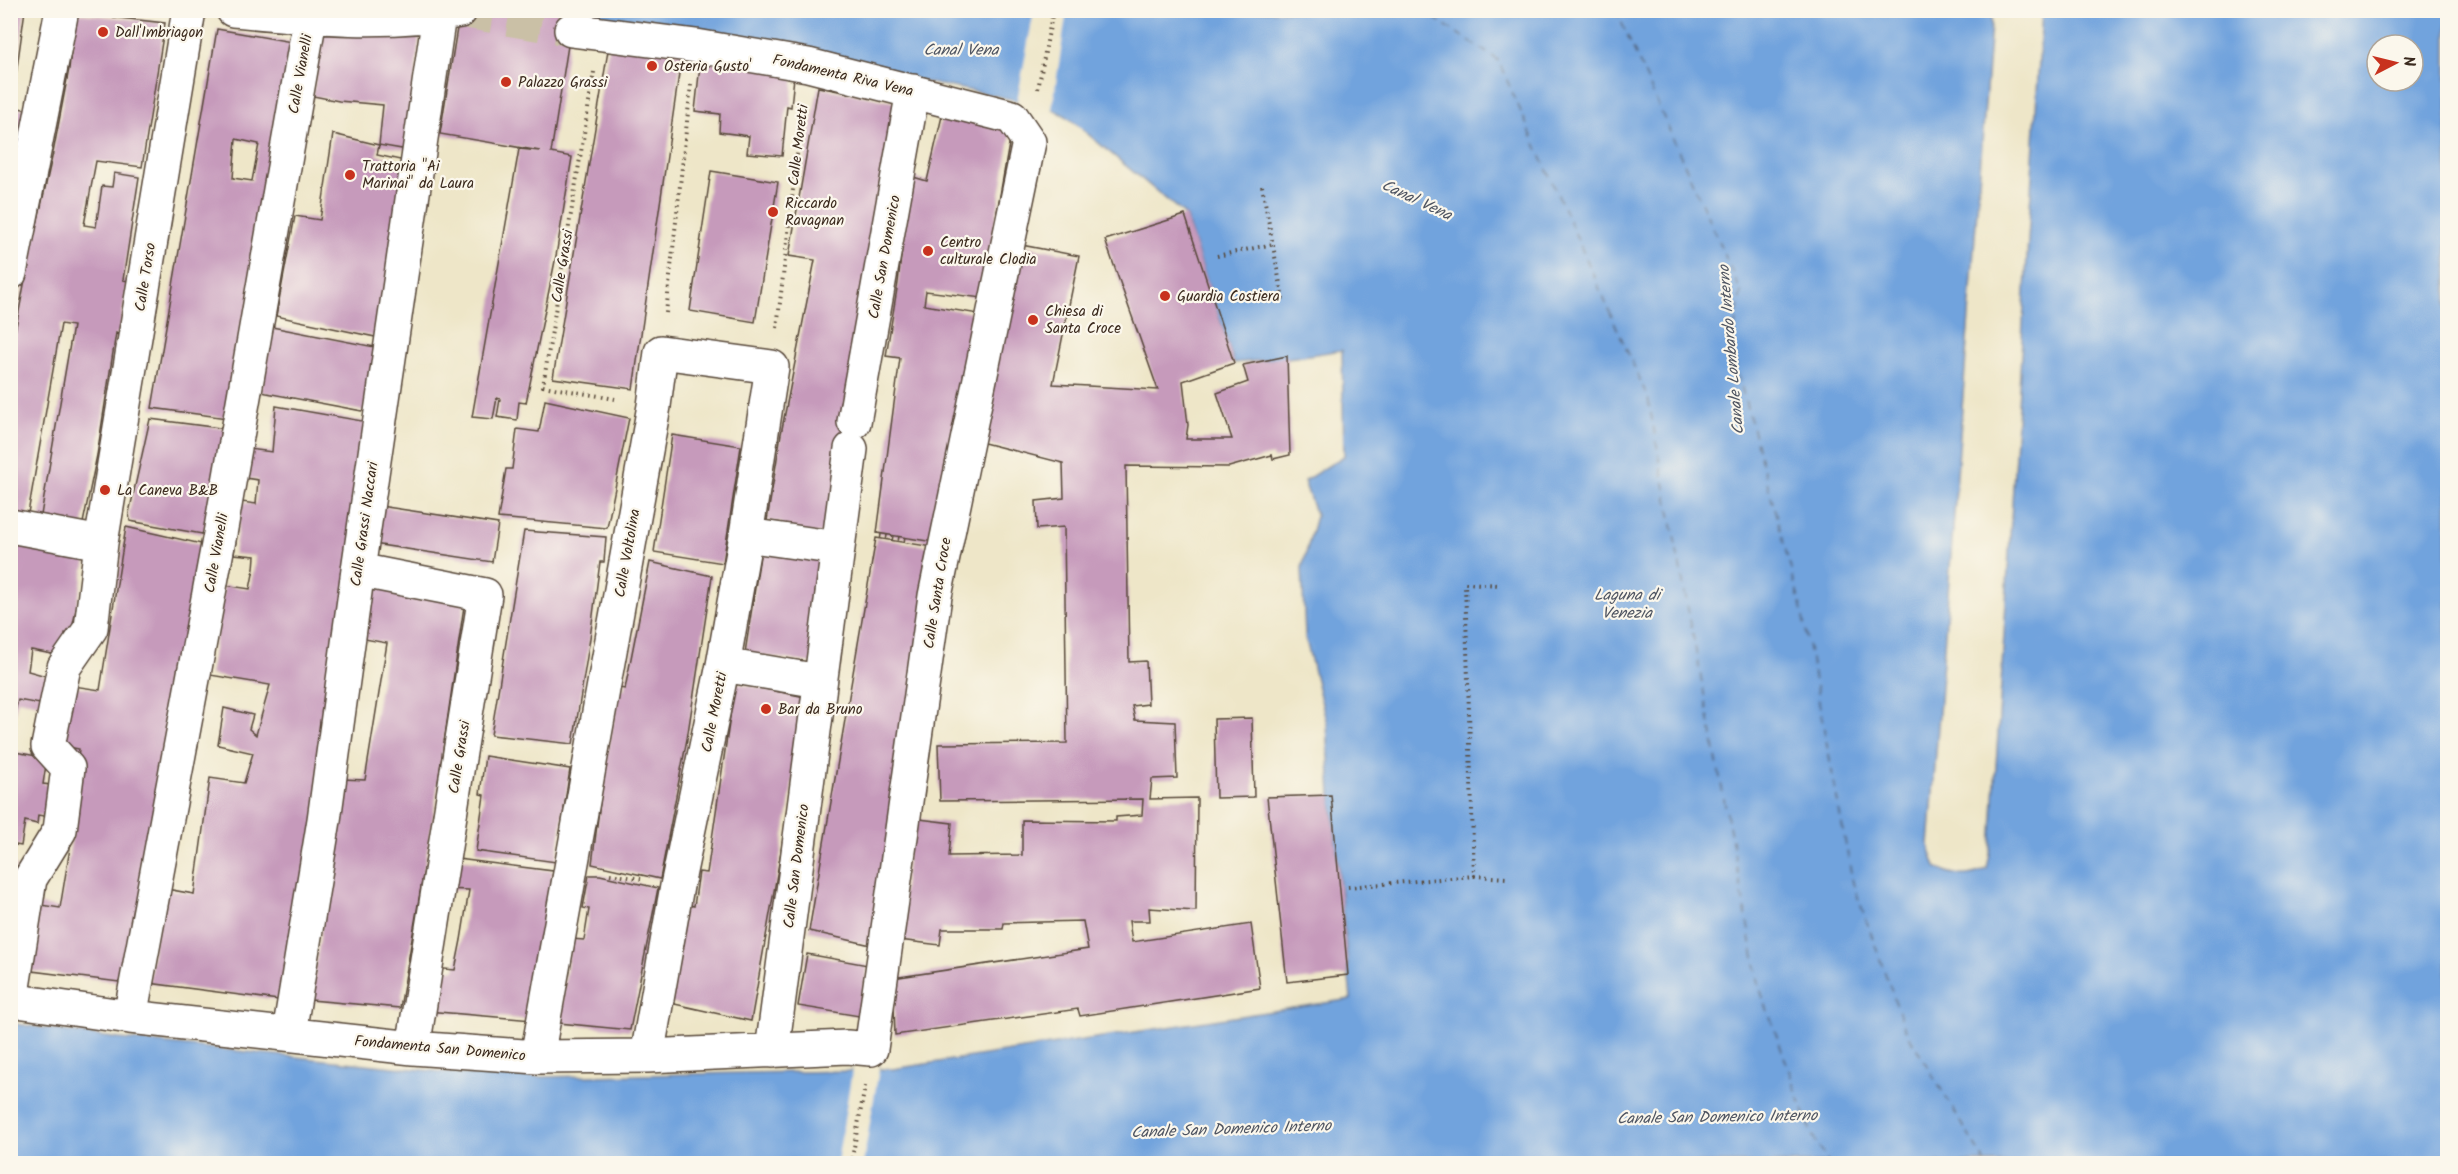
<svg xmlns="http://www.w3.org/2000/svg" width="2458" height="1174" font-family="Kalam,sans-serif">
	<rect width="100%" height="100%" fill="#fbf7ec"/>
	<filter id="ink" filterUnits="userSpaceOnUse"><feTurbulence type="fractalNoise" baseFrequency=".0167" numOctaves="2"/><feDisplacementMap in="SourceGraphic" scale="12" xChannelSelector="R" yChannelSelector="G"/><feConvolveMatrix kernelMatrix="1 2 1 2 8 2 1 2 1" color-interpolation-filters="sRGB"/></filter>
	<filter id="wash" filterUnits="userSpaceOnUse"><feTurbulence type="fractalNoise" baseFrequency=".008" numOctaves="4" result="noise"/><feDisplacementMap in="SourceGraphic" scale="24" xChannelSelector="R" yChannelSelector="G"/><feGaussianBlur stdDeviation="1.35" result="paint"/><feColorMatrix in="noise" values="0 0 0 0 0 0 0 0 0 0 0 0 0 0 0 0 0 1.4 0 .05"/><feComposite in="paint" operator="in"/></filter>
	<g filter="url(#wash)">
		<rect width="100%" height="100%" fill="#eee6c8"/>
		<path fill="#71a3dd" stroke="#56667e" stroke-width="1.5" fill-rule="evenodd" d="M551 11H1992L1929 846 1936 867C1954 877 1968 878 1987 869L1991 848 2042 11H2447V1163H11L10 1023 120 1039 473 1075 538 1077 852 1071 854 1059 879 1061V1069H893L1351 999 1331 795 1327 724 1305 636 1302 568 1316 516 1304 481 1344 456 1342 350 1296 357 1234 363 1185 215 1066 116 1052 109 983 93ZM2377 45H2413V81H2377Z"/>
		<path fill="#eee6c8" d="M1034 11H1067L1052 109 1082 128 1080 130 1051 112 988 98 989 95 1017 101Z
			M854 1059 879 1061V1069L863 1164 837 1163Z"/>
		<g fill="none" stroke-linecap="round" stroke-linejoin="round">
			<path stroke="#4e5461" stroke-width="1.5" stroke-dasharray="8 6" stroke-linecap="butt" d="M1422 10 1498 60 1648 398 1760 989 1812 1135 1829 1164
				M1616 10 1741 292 1731 348 1801 607 1853 883 1905 1029 1986 1164"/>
		</g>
		<g id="blocks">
			<path fill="#c69abb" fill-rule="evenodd" d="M10 10H25L12 103 10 102Z
				M460 10H551L573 14 551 153 572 157 556 256 526 403 519 402 517 420 497 417 500 399 497 398 493 419 472 417 519 149 540 151 440 134Z
				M75 13 165 23 142 167 96 161 84 225 96 227 102 186 112 187 114 173 139 177 123 280 128 281 119 334 116 333 97 455 82 528 40 521 73 326 61 324 27 519 10 516V358L28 264 53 153 69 69Z
				M321 22 420 28 408 150 379 145 377 155 405 161 380 338 276 316 295 216 320 220 333 134 379 145 383 105 339 101 313 96Z
				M217 29 298 43 227 418 152 408ZM236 139 259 144 252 181 233 178Z
				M609 45 682 53 633 389 553 378Z
				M701 56 795 67 791 107 787 106 782 156 747 153 749 136 719 132 720 114 695 111Z
				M818 87 904 104 831 533 781 535 782 523 767 521 781 434 815 260 789 256Z
				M10 106 28 110 10 209Z
				M942 116 1012 127 982 298 926 291 924 305 979 314 940 543 877 533 900 358 886 356 898 283 910 176 927 181Z
				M711 171 778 182 755 322 690 311Z
				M1185 215 1234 363 1183 381 1188 425 1186 439H1232L1217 393 1248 382 1243 365 1287 356 1290 455 1273 459 1272 455 1229 467 1126 466 1129 662 1146 661 1148 704 1132 706 1135 720 1175 722 1177 778 1152 779 1150 799 1197 798 1196 911 1149 908 1150 921H1129L1132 942 1251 924 1260 988 1080 1016 1078 1009 895 1035 893 978 1088 949 1083 921 1004 923 1003 929H942L940 945 899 940 911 818 952 823 949 856 1022 855V820L1116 821V817L1142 815 1143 799 940 801 938 744 1067 743 1064 527 1037 529 1036 501 1064 498 1063 463 976 441 1016 244 1079 256 1053 384 1158 390 1105 240Z
				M272 327 380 348 373 413 261 392Z
				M545 400 629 418 607 528 498 518 506 469H512L517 429 539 432Z
				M276 406 368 422 342 779 365 780 387 643 359 638 369 582 465 599 433 818 400 1008 311 1000 323 917 286 1001 149 983 161 888 194 894 210 778 244 783 253 753 218 745 224 708 253 715 249 729 256 735 270 685 210 675 224 585 250 589 254 569 255 556 234 554 242 502 256 504 258 480 238 477 242 448 272 452Z
				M150 419 227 429 209 522 202 534 130 521 129 513Z
				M672 435 741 446 723 563 654 552Z
				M380 506 498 524 492 562 374 544Z
				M126 527 206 545 127 983 24 970 35 904 60 908 76 812 75 780 79 749 59 745 67 685 100 690Z
				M524 531 606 537 604 562H600L590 638 573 744 491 735Z
				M10 536 88 551 71 634 65 633 63 656 31 650 28 671 57 679 51 706 18 700 11 726 10 617 15 618 17 604 10 602Z
				M876 538 940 548 871 945 809 931Z
				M762 543 828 553 812 663 745 653Z
				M650 562 712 576 687 739 660 879 592 864 603 779 619 688 625 689Z
				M735 683 805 697 788 812 751 1021 661 1001 680 903 694 906 699 872 707 873Z
				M1252 718 1254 797 1216 798 1214 719Z
				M10 751 47 758 43 784 60 786 56 818 38 815 37 824 25 821 21 846 10 844Z
				M485 756 570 769 556 862 476 851 484 795 480 794Z
				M1331 795 1348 975 1287 982 1267 797Z
				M450 858 553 871 532 1020 427 1011 434 968 455 970 461 940 469 890 444 889Z
				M10 864 16 865 12 894H10Z
				M589 875H600L658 888 630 1030 559 1023 571 939 584 940 589 909 583 908Z
				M807 954 868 965 859 1016 798 1006Z"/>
		</g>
	</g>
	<g filter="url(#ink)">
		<use href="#blocks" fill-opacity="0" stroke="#564638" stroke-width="1.5"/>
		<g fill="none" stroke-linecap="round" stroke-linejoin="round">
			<path stroke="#cac0a6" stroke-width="33" stroke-dasharray="33 16" stroke-linecap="butt" d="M460 11 571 30"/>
			<g stroke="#564638" stroke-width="36">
				<path id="minor" d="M233 10C308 17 386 25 460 11
					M10 273 62 10
					M854 422 913 91
					M10 526 101 543
					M746 535 838 548
					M358 570 485 595 413 1048
					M723 665 819 681
					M10 1000 130 1017 413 1048 537 1057 647 1056 847 1047 871 1049 935 596 1029 142 1012 117 808 65 696 46 571 30
					M11 1000 30 879 60 830 68 768 48 746 64 667 91 628 101 543 189 10
					M130 1017 220 534 310 18
					M289 1033 324 820 358 570 439 15
					M772 1051 851 449
					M537 1057 654 406 661 352 772 367 746 535 723 665 677 886 647 1056"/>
			</g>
			<path stroke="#564638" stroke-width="4" stroke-dasharray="1.5 4.5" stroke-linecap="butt" d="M594 72 543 386 615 399
				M1038 89 1053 10
				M1262 186 1283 300
				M1217 256 1273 244
				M666 313 691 85
				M777 328 803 103
				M880 536 908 540
				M610 874 641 879
				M1474 876 1507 878
				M1348 887 1474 876 1465 583 1501 585
				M851 1164 865 1086"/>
			<use href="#minor" stroke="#fff" stroke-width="33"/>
		</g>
	</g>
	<g fill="#c8321e" stroke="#fbf7ec" stroke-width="2">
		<circle cx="103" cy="32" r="6"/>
		<circle cx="652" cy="66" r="6"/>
		<circle cx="506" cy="82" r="6"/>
		<circle cx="350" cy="175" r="6"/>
		<circle cx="773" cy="212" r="6"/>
		<circle cx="928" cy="251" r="6"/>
		<circle cx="1165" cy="296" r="6"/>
		<circle cx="1033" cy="320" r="6"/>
		<circle cx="105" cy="490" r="6"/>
		<circle cx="766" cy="709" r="6"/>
	</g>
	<g text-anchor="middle" stroke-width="4.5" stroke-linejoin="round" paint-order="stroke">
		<g font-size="15" fill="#3b2a1e" stroke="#fbf7ec" text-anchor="start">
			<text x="115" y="37">Dall'Imbriagon</text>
			<text x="664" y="71">Osteria Gusto'</text>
			<text x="518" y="87">Palazzo Grassi</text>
			<text x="362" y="171">Trattoria "Ai<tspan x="362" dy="17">Marinai" da Laura</tspan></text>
			<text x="785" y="208">Riccardo<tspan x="785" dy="17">Ravagnan</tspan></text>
			<text x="940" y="247">Centro<tspan x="940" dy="17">culturale Clodia</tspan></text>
			<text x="1177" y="301">Guardia Costiera</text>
			<text x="1045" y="316">Chiesa di<tspan x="1045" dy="17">Santa Croce</tspan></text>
			<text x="117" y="495">La Caneva B&amp;B</text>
			<text x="778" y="714">Bar da Bruno</text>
		</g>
		<g font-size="15" fill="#3b2a1e" stroke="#fbf7ec">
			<text transform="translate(300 74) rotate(-80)" y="5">Calle Vianelli</text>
			<text transform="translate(843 75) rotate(13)" y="5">Fondamenta Riva Vena</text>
			<text transform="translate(798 145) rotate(-83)" y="5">Calle Moretti</text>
			<text transform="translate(884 257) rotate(-80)" y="5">Calle San Domenico</text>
			<text transform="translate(562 266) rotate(-81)" y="5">Calle Grassi</text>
			<text transform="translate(145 277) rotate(-81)" y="5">Calle Torso</text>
			<text transform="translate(364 524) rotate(-82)" y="5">Calle Grassi Naccari</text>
			<text transform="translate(216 553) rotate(-80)" y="5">Calle Vianelli</text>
			<text transform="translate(627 553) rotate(-80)" y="5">Calle Voltolina</text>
			<text transform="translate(937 593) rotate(-81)" y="5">Calle Santa Croce</text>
			<text transform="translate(714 712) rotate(-79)" y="5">Calle Moretti</text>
			<text transform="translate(459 757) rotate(-81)" y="5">Calle Grassi</text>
			<text transform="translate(796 866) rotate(-83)" y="5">Calle San Domenico</text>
			<text transform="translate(440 1048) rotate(5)" y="5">Fondamenta San Domenico</text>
		</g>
		<g font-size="16" font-style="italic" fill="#4e5461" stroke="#fbf7ec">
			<text x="961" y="55">Canal Vena</text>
			<text transform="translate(1417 199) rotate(25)" y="6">Canal Vena</text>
			<text transform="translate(1730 350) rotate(-95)" y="6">Canale Lombardo Interno</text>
			<text x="1627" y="600">Laguna di<tspan x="1627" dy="18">Venezia</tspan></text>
			<text transform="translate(1717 1116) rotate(-1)" y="6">Canale San Domenico Interno</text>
			<text transform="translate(1231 1128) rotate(-2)" y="6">Canale San Domenico Interno</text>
		</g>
	</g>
	<rect width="2458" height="1174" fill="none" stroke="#fbf7ec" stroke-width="36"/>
	<g transform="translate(2395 63) rotate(83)"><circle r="28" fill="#fbf7ec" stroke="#aea59a" stroke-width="1.5"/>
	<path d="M0-4.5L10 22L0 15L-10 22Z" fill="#c8321e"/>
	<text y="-9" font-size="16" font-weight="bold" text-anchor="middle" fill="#3b2a1e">N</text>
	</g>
</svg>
